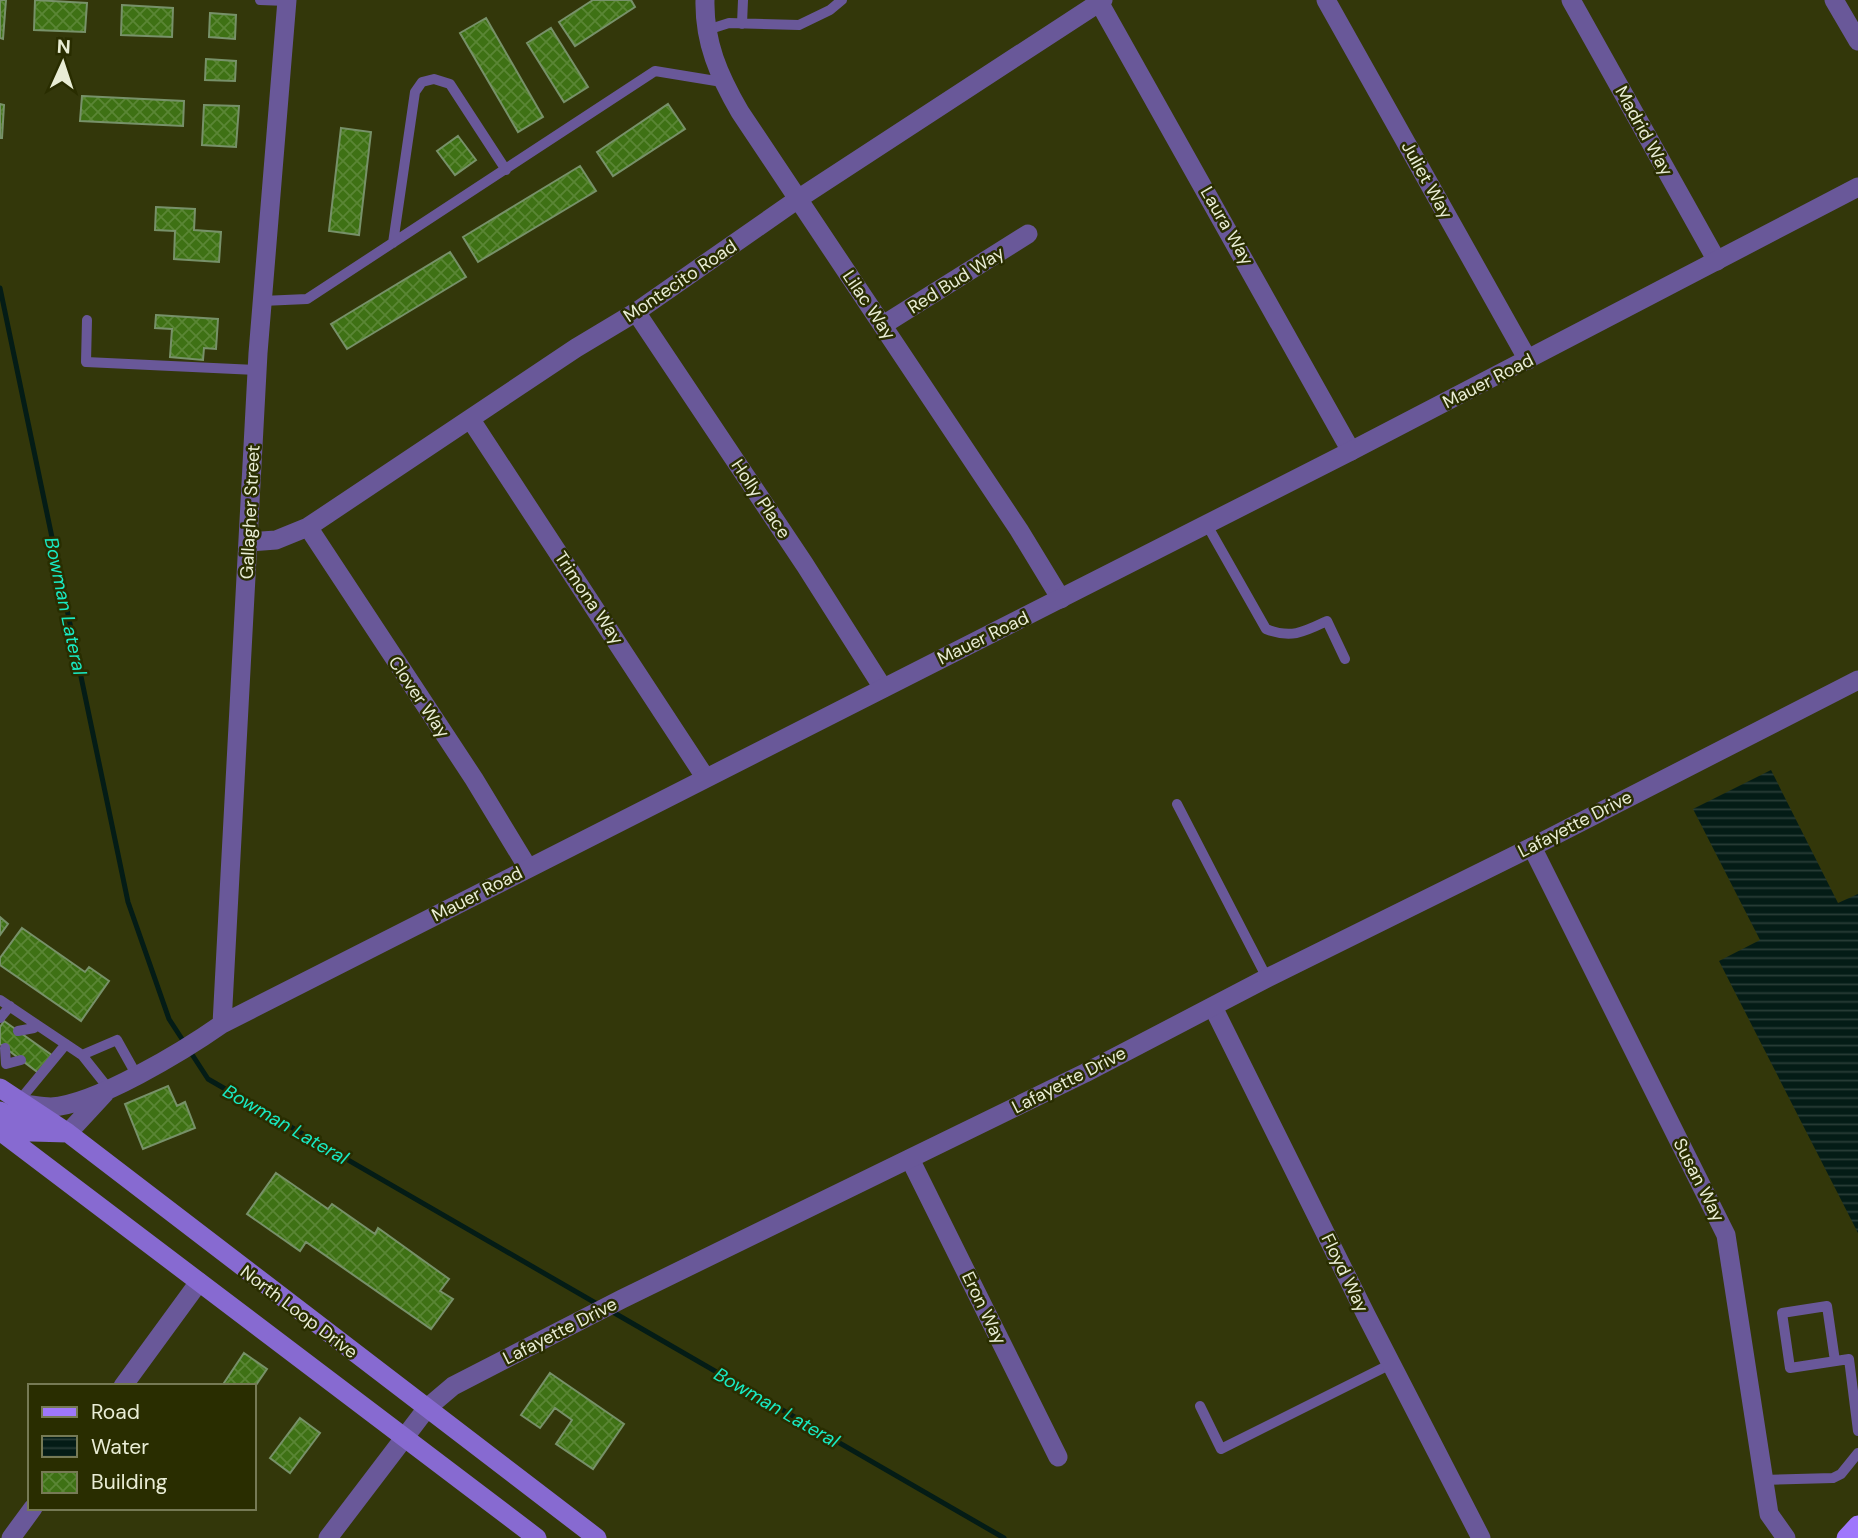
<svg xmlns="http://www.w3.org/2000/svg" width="1858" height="1538" font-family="'DM Sans',sans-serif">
	<defs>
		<pattern id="water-rules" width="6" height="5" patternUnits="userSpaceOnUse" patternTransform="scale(1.75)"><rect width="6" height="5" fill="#041c16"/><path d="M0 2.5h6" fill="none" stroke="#293d37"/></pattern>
		<pattern id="building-cross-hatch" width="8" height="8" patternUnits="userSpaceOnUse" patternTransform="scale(1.75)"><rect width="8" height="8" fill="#3e7114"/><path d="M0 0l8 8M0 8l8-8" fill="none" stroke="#5a8635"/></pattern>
	</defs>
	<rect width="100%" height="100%" fill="#33370a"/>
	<path fill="url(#water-rules)" d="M1771 770 1838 903 1858 894V1233L1719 961 1760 940 1693 809Z"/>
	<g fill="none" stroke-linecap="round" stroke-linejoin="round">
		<path stroke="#041c16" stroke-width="5" d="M0 288 128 902 169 1019 208 1079 599 1305
			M611 1311 1004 1538"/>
	</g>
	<path fill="url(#building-cross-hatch)" stroke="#779169" stroke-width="2" d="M0 0H6L3 39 0 38Z
		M35 0 87 3 85 32 34 30Z
		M593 0H631L635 7 575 46 559 22Z
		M122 5 173 8 172 37 121 35Z
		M210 13 236 15 235 39 209 37Z
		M486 18 543 117 518 132 460 33Z
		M551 28 588 87 564 102 527 43Z
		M206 59 236 61 235 81 205 80Z
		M82 96 184 101 183 126 80 121Z
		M0 104 4 105 2 138H0Z
		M668 104 685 129 613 176 597 152Z
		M204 105 239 106 236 147 202 145Z
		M341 128 371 132 359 235 329 231Z
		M458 136 476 160 455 175 437 151Z
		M580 166 596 191 478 262 463 237Z
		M156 207 195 209 194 230 221 232 219 262 174 259 175 231 155 230Z
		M450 252 466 277 347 349 331 324Z
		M156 315 218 319 216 349 204 348 203 360 170 357 172 329 155 328Z
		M0 917 8 924 0 935Z
		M22 928 85 972 89 967 109 981 81 1021 0 965V958Z
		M4 1021 53 1056 40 1074 0 1044V1027Z
		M168 1086 177 1106 185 1102 195 1128 143 1149 125 1104Z
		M276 1173 328 1209 332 1204 375 1234 378 1228 449 1279 440 1291 453 1299 431 1329 306 1242 300 1251 247 1214Z
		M244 1353 267 1369 254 1388V1386H222Z
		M550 1373 624 1424 593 1469 556 1444 572 1420 555 1408 540 1428 521 1415Z
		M300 1418 320 1433 290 1473 270 1458Z"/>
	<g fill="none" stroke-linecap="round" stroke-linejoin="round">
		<path stroke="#695899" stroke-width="10" d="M260 0 287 1
			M742 24 743 0
			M707 30 729 23 799 25 830 10 842 0
			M393 243 415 92 422 82 434 79 450 84 506 170
			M262 301 307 299 655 71 722 82
			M87 320 86 362 257 370
			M1207 525 1266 629C1291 639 1304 632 1327 621L1345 659
			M1177 804 1267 978
			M0 1000 82 1055 117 1040 136 1074
			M0 1018 10 1006
			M18 1031 34 1028 36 1024
			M5 1048 6 1064 21 1060
			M82 1055 109 1089
			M19 1101 66 1044
			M1835 1361 1827 1306 1782 1313 1790 1368 1849 1359 1858 1431
			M1200 1406 1221 1449 1391 1364
			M1763 1480 1833 1478 1841 1474 1858 1453"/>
		<path stroke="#695899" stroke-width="19" d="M705 0C704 42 719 76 740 112L1019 530 1061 599
			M1326 0 1528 360
			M1571 0 1717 261
			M1834 0 1858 41
			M1099 2 1351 451
			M636 312 805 565 883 688
			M883 325 1028 234
			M471 420 705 777
			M308 527 474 779 528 868
			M249 542 276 540 308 527 576 348 636 312 798 199 1103 0
			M1532 847 1726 1235 1769 1514 1786 1538
			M1213 1007 1366 1315 1481 1538
			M910 1159 1058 1457
			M123 1386 199 1282
			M11 1538 33 1508"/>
		<path stroke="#695899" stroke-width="19" d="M222 1024 258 353 287 0
			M24 1104C33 1105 42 1107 51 1107 95 1105 185 1050 222 1024L1351 451 1858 187
			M68 1133 105 1093
			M328 1538 427 1408 453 1386 622 1299 1085 1073 1267 978 1532 847 1858 680"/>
		<path stroke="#876ad1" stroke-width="19" d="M0 1088 68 1133 597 1538
			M0 1111 32 1132 68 1133
			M0 1131 537 1538"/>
		<path stroke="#9f77fc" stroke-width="19" d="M1846 1538 1858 1525"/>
	</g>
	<g text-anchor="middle" stroke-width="5" stroke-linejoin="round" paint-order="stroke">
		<g font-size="18" fill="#e9edd5" stroke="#292d00">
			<text transform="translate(1644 131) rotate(61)" y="6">Madrid Way</text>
			<text transform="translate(1427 180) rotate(61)" y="6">Juliet Way</text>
			<text transform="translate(1227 226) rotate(60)" y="6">Laura Way</text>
			<text transform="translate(956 280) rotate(-32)" y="6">Red Bud Way</text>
			<text transform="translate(680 281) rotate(-34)" y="6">Montecito Road</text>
			<text transform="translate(869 305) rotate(56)" y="6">Lilac Way</text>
			<text transform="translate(1488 381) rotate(-27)" y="6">Mauer Road</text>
			<text transform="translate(761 499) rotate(56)" y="6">Holly Place</text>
			<text transform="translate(250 512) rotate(-87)" y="6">Gallagher Street</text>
			<text transform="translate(589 598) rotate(56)" y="6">Trimona Way</text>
			<text transform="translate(983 638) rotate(-26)" y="6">Mauer Road</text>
			<text transform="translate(419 697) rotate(56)" y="6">Clover Way</text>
			<text transform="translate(1575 824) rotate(-27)" y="6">Lafayette Drive</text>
			<text transform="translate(477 894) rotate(-27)" y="6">Mauer Road</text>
			<text transform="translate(1069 1080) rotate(-27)" y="6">Lafayette Drive</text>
			<text transform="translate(1699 1180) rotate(63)" y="6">Susan Way</text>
			<text transform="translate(1345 1273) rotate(64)" y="6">Floyd Way</text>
			<text transform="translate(984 1308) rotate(64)" y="6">Eron Way</text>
			<text transform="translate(299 1312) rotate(37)" y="6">North Loop Drive</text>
			<text transform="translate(560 1331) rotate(-27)" y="6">Lafayette Drive</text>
		</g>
		<g font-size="19" font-style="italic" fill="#19eac3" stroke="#292d00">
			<text transform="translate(66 606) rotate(78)" y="7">Bowman Lateral</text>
			<text transform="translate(286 1124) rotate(30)" y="7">Bowman Lateral</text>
			<text transform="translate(777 1407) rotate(30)" y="7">Bowman Lateral</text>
		</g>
	</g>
	<rect x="28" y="1384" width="228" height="126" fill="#292d00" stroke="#767a55" stroke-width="2"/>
	<rect x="42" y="1407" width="35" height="10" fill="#9f77fc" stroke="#767a55" stroke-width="2"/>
	<text x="91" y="1419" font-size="21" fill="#e9edd5">Road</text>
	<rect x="42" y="1436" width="35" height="21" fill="url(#water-rules)" stroke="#767a55" stroke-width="2"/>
	<text x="91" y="1454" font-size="21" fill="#e9edd5">Water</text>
	<rect x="42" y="1472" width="35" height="21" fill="url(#building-cross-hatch)" stroke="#767a55" stroke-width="2"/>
	<text x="91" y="1489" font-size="21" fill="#e9edd5">Building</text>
	<g transform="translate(63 63) rotate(3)" stroke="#292d00" stroke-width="5" paint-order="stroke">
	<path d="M0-5L12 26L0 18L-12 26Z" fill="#e9edd5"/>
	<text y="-10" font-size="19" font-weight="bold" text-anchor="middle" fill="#e9edd5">N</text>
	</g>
</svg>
